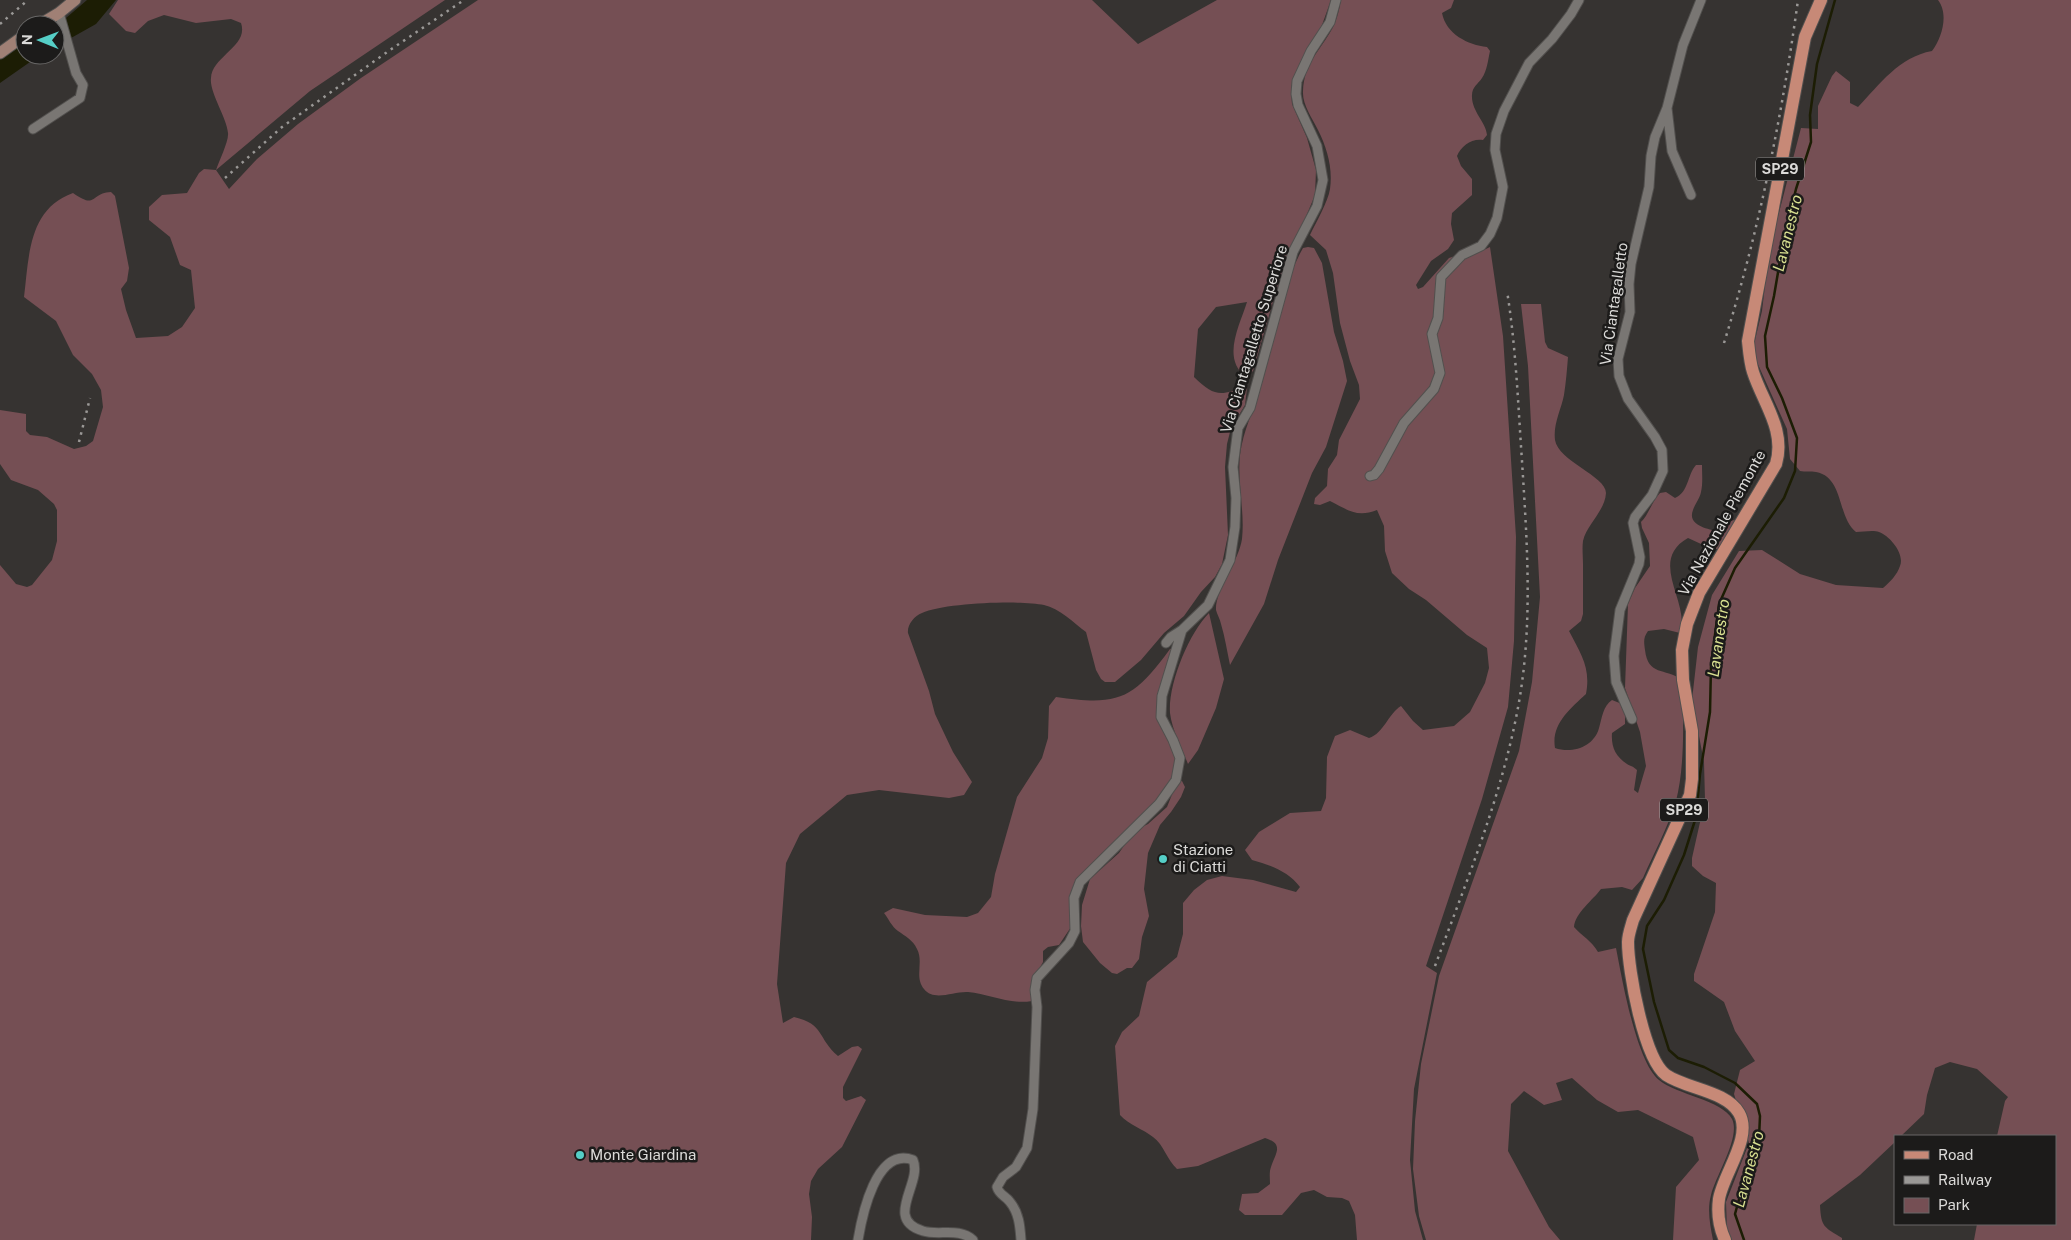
<svg xmlns="http://www.w3.org/2000/svg" width="2071" height="1240" font-family="'Public Sans',sans-serif">
	<rect width="100%" height="100%" fill="#363331"/>
	<path fill="#754f54" d="M118 0H445L310 91 216 170 229 189 257 159 298 124 361 78 478 0H1092L1138 44 1217 0H1331L1322 25 1293 79 1291 89 1292 104 1307 138 1316 170 1315 195 1279 281 1253 371 1246 377C1221 358 1240 325 1247 302L1216 307 1198 329 1194 377C1214 396 1220 397 1245 386L1247 388 1245 405 1231 428 1227 444 1225 467 1228 535 1222 564 1215 577 1201 592 1184 616 1164 633 1141 660 1115 682H1105L1101 679 1096 670 1086 632C1074 623 1059 608 1044 605 1020 600 944 603 922 613 914 616 907 625 908 633L929 691 935 714 953 752 972 782 964 795 949 798 879 790 847 795 800 834 786 863 777 984 783 1023 794 1017C825 1024 817 1038 838 1056L852 1047 858 1046 862 1049 843 1087V1098L846 1101 861 1096 866 1100 842 1147 818 1169 811 1181 809 1194 812 1217 811 1240H0V565L16 584 27 587 32 585 52 560 57 541V510L54 504 38 490 11 480 0 464V410L26 414V431L30 435 47 437 74 449 86 446 93 441 103 407 101 390 92 374 73 355 56 321 24 297C29 257 28 209 73 193 97 210 90 193 111 192L115 196 129 268 127 281 121 289 126 310 136 338 168 336 182 327 195 308 191 270 180 265 170 237 149 220V207L162 195 187 193 199 173 204 169 216 170C219 161 229 141 228 133 227 118 209 92 211 78 212 56 249 46 241 23L231 19 196 23 164 15 148 21 135 33 126 31 109 14Z
		M1341 0H1454L1451 8 1442 13C1446 34 1468 45 1487 47L1490 51C1488 60 1487 71 1482 78 1478 84 1472 87 1472 95 1471 111 1486 122 1487 135L1483 140C1472 138 1461 146 1457 156L1461 166 1472 179V195L1452 213 1451 224 1454 240 1448 249 1431 261 1416 285 1418 289 1423 287 1449 258 1455 256 1463 260 1490 247 1503 336 1516 537 1514 641 1508 707 1482 799 1426 966 1437 973 1414 1089 1410 1160 1415 1211 1423 1240H1357L1355 1215 1349 1201 1342 1198 1327 1197 1314 1190 1301 1193 1282 1215H1245L1239 1210 1242 1194 1258 1193 1270 1184C1270 1179 1269 1172 1271 1167 1275 1154 1285 1144 1265 1138L1198 1166 1177 1169C1167 1160 1164 1145 1153 1137 1143 1129 1129 1125 1120 1115L1115 1046 1122 1032 1139 1016 1147 982 1177 957 1183 934V903L1194 890 1207 880 1222 876 1253 880 1296 892 1300 887C1288 871 1270 865 1252 860L1245 850 1259 832 1290 813 1321 811 1326 798 1327 757 1335 736 1350 730 1369 738C1384 733 1388 714 1401 706L1413 721 1423 730 1454 726 1470 712 1485 683 1489 668 1487 648 1467 635 1426 600 1409 589 1392 573 1385 551 1384 526 1377 510C1357 518 1348 510 1330 501L1320 505 1314 504 1315 498 1327 486 1328 469 1337 455 1339 440 1360 399 1359 385 1350 361 1340 323 1333 273 1326 250 1310 235C1316 222 1328 202 1330 189 1333 168 1327 148 1318 130 1312 118 1302 104 1303 91 1304 63 1320 51 1332 29 1337 20 1339 10 1341 0Z
		M1938 0H2071V1240H1974L1977 1224H2055V1136H1997L2005 1101 2008 1097 1977 1069 1950 1062 1935 1068 1927 1095 1924 1114 1901 1136H1895V1142L1860 1175 1820 1205C1821 1227 1824 1227 1842 1238V1240H1732L1727 1231 1726 1202 1749 1143 1734 1094 1740 1070 1755 1061 1735 1031 1724 1002 1694 981V974L1715 912 1716 883 1703 876 1692 866V858L1705 800 1704 762 1692 700 1698 647 1712 595 1739 551 1762 550 1800 574 1836 585 1883 588C1890 582 1897 575 1900 566 1905 554 1890 536 1879 532 1873 530 1863 532 1856 532 1837 517 1844 477 1816 472 1811 471 1805 472 1800 471L1790 459 1787 429 1756 360 1755 352V340L1762 311 1769 251 1801 128 1818 129V106L1832 76 1836 71 1850 82V103L1858 107C1880 84 1899 57 1932 51 1942 38 1949 14 1938 0Z
		M1308 247 1314 248 1322 263 1334 332 1343 361 1347 381 1326 447 1312 473 1278 560 1264 604 1230 665C1227 651 1225 637 1221 624 1220 619 1217 614 1216 610 1215 590 1239 561 1242 539 1245 511 1237 483 1240 455 1243 431 1254 409 1261 386 1275 343 1280 288 1303 248Z
		M1521 304H1541L1545 342 1548 348 1568 357C1567 369 1566 382 1564 395 1561 410 1553 424 1555 440 1558 461 1606 476 1606 493 1605 511 1587 524 1583 541 1582 548 1583 557 1583 564 1583 581 1583 597 1583 614L1581 621 1569 631C1581 654 1591 668 1586 694 1570 709 1551 724 1555 748 1572 754 1594 747 1599 728 1602 718 1603 706 1612 700L1622 704 1625 708V724L1612 733C1611 746 1615 756 1627 764 1630 766 1633 766 1637 770L1634 790 1638 793 1646 766 1640 732 1625 688 1628 604 1635 588 1650 566 1649 543 1642 528 1641 522C1648 516 1652 501 1660 493L1666 492 1675 498C1689 492 1687 475 1696 465H1702C1702 473 1703 484 1701 492 1700 498 1695 504 1693 510 1687 525 1707 529 1718 531L1731 521 1737 519 1723 549H1712L1688 538C1647 561 1691 603 1680 633L1664 629 1648 631C1643 638 1644 642 1645 650 1648 676 1665 668 1681 679 1684 714 1685 767 1676 801 1668 827 1654 853 1643 878L1632 890 1622 887 1601 889C1593 900 1575 913 1574 927 1582 936 1592 941 1598 952L1616 948C1622 978 1636 1061 1659 1080 1677 1095 1722 1100 1732 1119 1741 1137 1716 1175 1711 1195 1707 1209 1710 1225 1713 1240H1673L1676 1187 1699 1160 1693 1137 1638 1110 1618 1112 1597 1100 1572 1078 1556 1083 1562 1100 1544 1105 1524 1091 1511 1104 1508 1151 1549 1227 1560 1240H1426L1419 1216 1413 1169 1415 1121 1421 1064 1439 976 1519 751 1532 682 1540 597 1528 366Z
		M1209 613 1224 679 1216 708 1198 750 1188 764C1182 748 1172 730 1170 713 1168 684 1189 633 1209 613Z
		M1170 649H1172L1161 684 1157 703 1158 719 1175 754 1176 765 1173 776 1161 795 1077 879 1071 892V927L1059 945 1048 947 1043 951V962L1033 980 1032 1001C1010 1005 989 994 968 992 954 991 934 1002 924 989 914 977 924 962 917 949 913 940 905 936 898 931 892 927 888 918 884 913L893 908 925 915 967 917 978 913 991 897 995 874 1017 797 1042 758 1048 738 1049 706 1056 697C1118 706 1133 700 1170 649Z
		M1182 781 1185 787 1181 797 1171 812 1160 825 1148 853 1144 889 1149 916 1142 937 1139 959 1132 968H1127L1117 974 1112 973 1100 963 1083 942 1081 926 1082 905 1090 879 1119 853 1134 831 1148 824 1167 807 1177 782Z"/>
	<path fill="#1c1d04" d="M87 0H116L96 24 55 47V25H51L66 18Z
		M25 40V55H40L0 83V57Z"/>
	<g fill="none" stroke-linecap="round" stroke-linejoin="round">
		<path stroke="#1c1d04" stroke-width="2.5" d="M1744 1240 1735 1214 1746 1174 1755 1154 1759 1138 1760 1116 1757 1104 1735 1083 1704 1067 1678 1058 1669 1050 1654 1002 1643 949 1647 926 1664 900 1684 855 1696 817 1700 774 1710 712 1711 666 1719 604 1735 568 1784 498 1795 471 1797 438 1782 398 1767 367 1765 336 1774 296 1783 243 1796 189 1811 142 1810 115 1817 64 1835 0"/>
		<g stroke="#52504e" stroke-width="11">
			<path id="minor" d="M1667 108 1672 151 1691 195
				M33 129 80 98 83 85 76 73 59 13
				M1370 476 1374 475 1379 469 1404 423 1434 389 1440 373 1432 334 1438 318 1441 277 1462 255 1481 246 1490 234 1497 218 1503 187 1495 150 1496 134 1504 111 1529 63 1552 39 1571 14 1579 0
				M1166 643 1171 637 1182 630
				M1632 719 1616 682 1614 656 1620 610 1639 564 1640 557 1633 523 1635 517 1652 495 1663 471 1662 450 1655 437 1628 399 1619 376 1618 359 1630 312 1629 284 1631 264 1649 187 1651 156 1655 137 1667 108 1683 45 1701 0
				M858 1240C862 1216 876 1146 913 1160 923 1183 883 1219 923 1231 939 1236 959 1227 973 1240
				M1021 1240C1020 1226 1019 1213 1010 1202 1006 1196 999 1195 997 1187L1003 1177 1016 1167 1027 1148 1033 1109 1037 1007 1035 990 1037 978 1069 943 1075 931 1074 898 1080 882 1159 804 1176 780 1180 758 1173 740 1161 717 1162 696 1182 630 1208 605 1230 560 1235 527 1236 498 1233 467 1238 428 1250 408 1293 252 1317 206 1323 180 1317 146 1298 105 1296 94 1297 81 1311 51 1330 22 1336 0"/>
		</g>
		<g stroke="#52504e" stroke-width="13">
			<path id="secondary" d="M39 25 59 13 75 0
				M0 53 25 35"/>
		</g>
		<g stroke="#52504e" stroke-width="14">
			<path id="primary" d="M1725 1240C1719 1227 1717 1214 1719 1199 1723 1174 1753 1137 1739 1113 1726 1091 1687 1089 1666 1075 1644 1059 1628 970 1628 942 1628 935 1631 927 1633 920L1690 795 1692 779V731L1683 680 1682 650 1687 624 1699 593 1776 464C1786 430 1763 403 1753 372 1750 363 1749 351 1748 341L1805 37 1821 0"/>
		</g>
		<use href="#minor" stroke="#797673" stroke-width="9"/>
		<use href="#secondary" stroke="#a08075" stroke-width="11"/>
		<use href="#primary" stroke="#c78977" stroke-width="12"/>
		<path stroke="#9a9896" stroke-width="2.5" stroke-dasharray="2.5 5" stroke-linecap="butt" d="M0 24 28 0
			M225 178 282 127 390 50 464 0
			M1724 343C1759 231 1782 116 1798 0
			M79 442 90 398
			M1435 966C1467 880 1503 793 1519 702 1533 622 1527 541 1522 461 1518 404 1516 347 1507 291"/>
	</g>
	<g fill="#55cec6" stroke="#1c1b1a" stroke-width="2">
		<circle cx="1163" cy="859" r="5"/>
		<circle cx="580" cy="1155" r="5"/>
	</g>
	<g text-anchor="middle" stroke-width="5" stroke-linejoin="round" paint-order="stroke">
		<g fill="#1c1b1a" stroke="#a2a19f" stroke-width="1">
			<rect x="1756" y="157.5" width="48" height="23" rx="4"/>
			<rect x="1660" y="798.5" width="48" height="23" rx="4"/>
		</g>
		<g font-size="14" font-weight="bold" fill="#dbdad8">
			<text x="1780" y="174">SP29</text>
			<text x="1684" y="815">SP29</text>
		</g>
		<g font-size="15" fill="#dbdad8" stroke="#1c1b1a">
			<text transform="translate(1614 304) rotate(-82)" y="5">Via Ciantagalletto</text>
			<text transform="translate(1254 339) rotate(-73)" y="5">Via Ciantagalletto Superiore</text>
			<text transform="translate(1722 523) rotate(-61)" y="5">Via Nazionale Piemonte</text>
		</g>
		<g font-size="15" fill="#dbdad8" stroke="#1c1b1a" text-anchor="start">
			<text x="1173" y="855">Stazione<tspan x="1173" dy="17">di Ciatti</tspan></text>
			<text x="590" y="1160">Monte Giardina</text>
		</g>
		<g font-size="16" font-style="italic" fill="#d8df90" stroke="#1c1b1a">
			<text transform="translate(1787 233) rotate(-76)" y="6">Lavanestro</text>
			<text transform="translate(1718 638) rotate(-82)" y="6">Lavanestro</text>
			<text transform="translate(1748 1169) rotate(-75)" y="6">Lavanestro</text>
		</g>
	</g>
	<rect x="1894" y="1135" width="162" height="90" fill="#1c1b1a" stroke="#686766"/>
	<rect x="1904" y="1151" width="25" height="8" fill="#c78977" stroke="#686766"/>
	<text x="1938" y="1160" font-size="15" fill="#dbdad8">Road</text>
	<rect x="1904" y="1176" width="25" height="8" fill="#9a9896" stroke="#686766"/>
	<text x="1938" y="1185" font-size="15" fill="#dbdad8">Railway</text>
	<rect x="1904" y="1198" width="25" height="15" fill="#754f54" stroke="#686766"/>
	<text x="1938" y="1210" font-size="15" fill="#dbdad8">Park</text>
	<g transform="translate(40 40) rotate(271)"><circle r="24" fill="#1c1b1a" stroke="#686766"/>
	<path d="M0-4L9 19L0 12L-9 19Z" fill="#55cec6"/>
	<text y="-8" font-size="14" font-weight="bold" text-anchor="middle" fill="#dbdad8">N</text>
	</g>
</svg>
